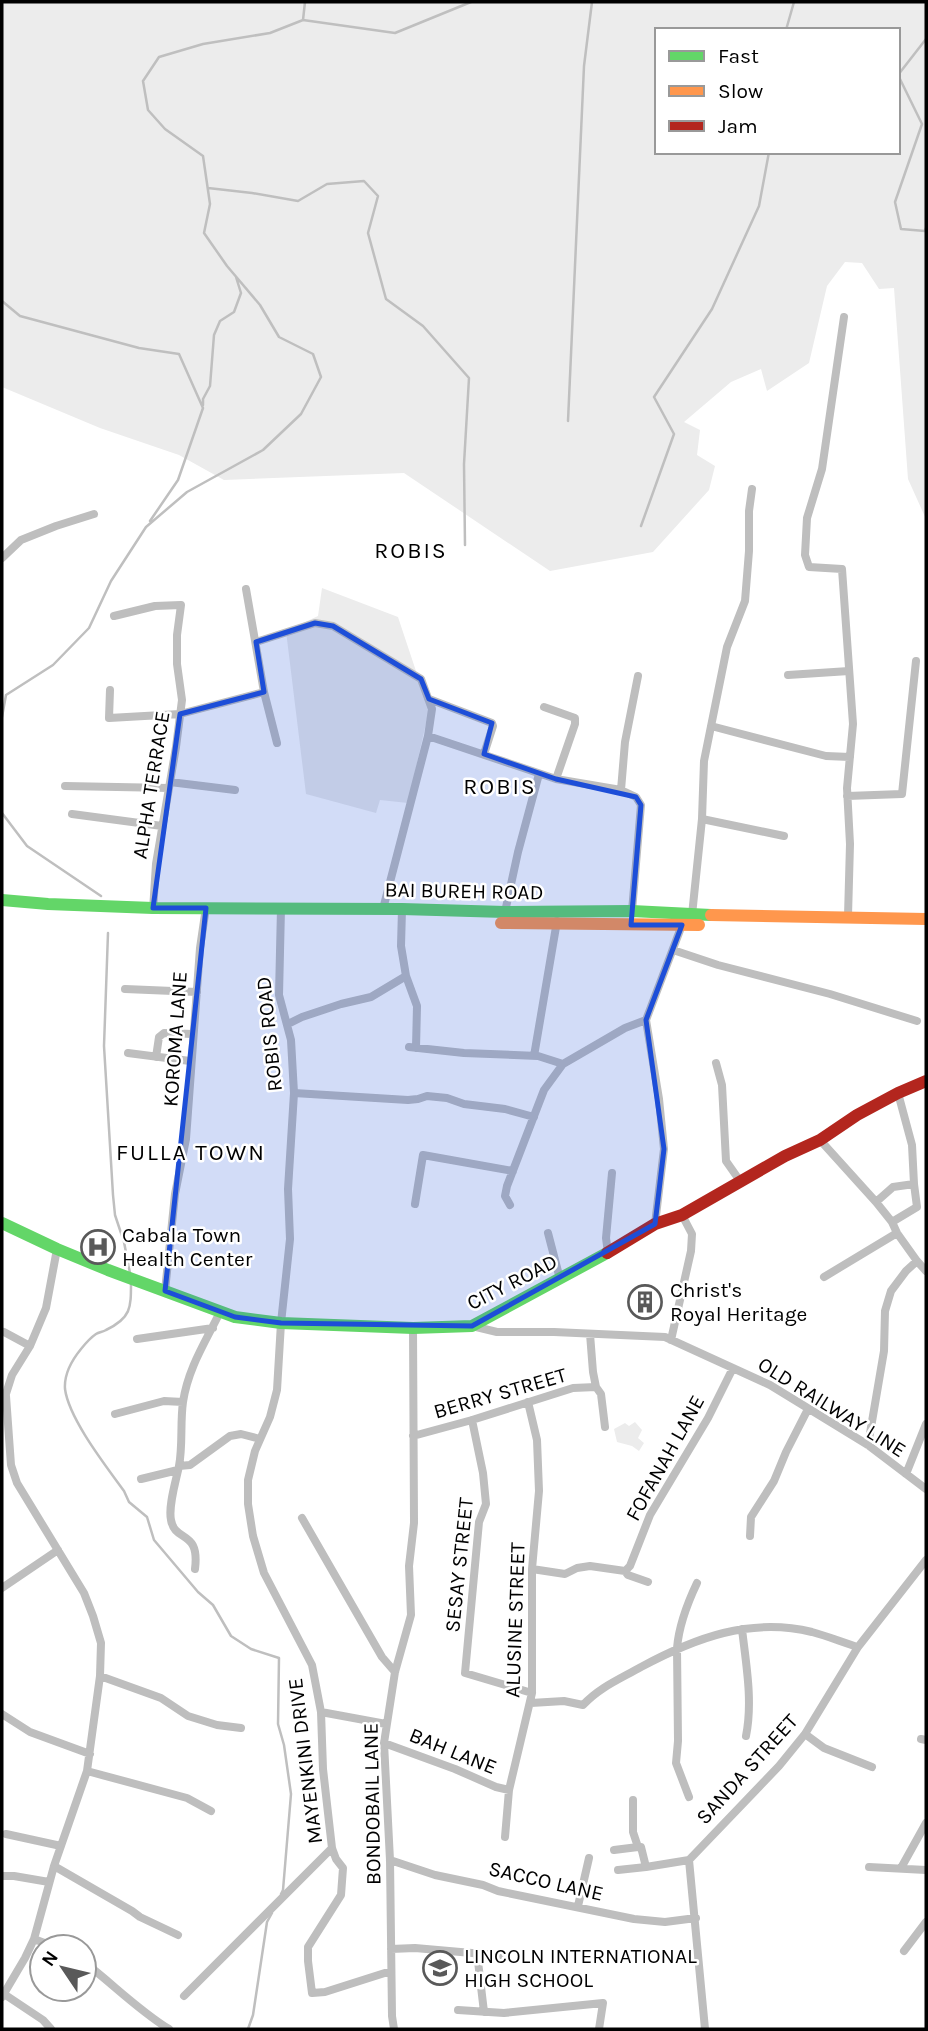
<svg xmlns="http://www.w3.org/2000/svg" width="928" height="2031" font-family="Karla,sans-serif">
	<rect width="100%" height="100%" fill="#fff"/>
	<path fill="#ececec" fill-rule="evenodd" d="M2 2H926V519L908 479 894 288 879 289 862 263 845 262 827 286 809 363 767 391 761 369 731 382 684 422 700 430 697 455 715 466 709 490 653 552 550 571 404 473 224 480 179 455 100 428 2 387ZM657 30H898V152H657Z
		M322 588 398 617 429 710 408 803 380 800 376 813 306 794 286 631 318 616Z
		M635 1422 642 1430 638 1438 644 1443 639 1451 632 1446 617 1442 614 1429 625 1423 629 1426Z"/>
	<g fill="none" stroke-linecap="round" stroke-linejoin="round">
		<path stroke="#bfbfbf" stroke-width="2.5" d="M303 20 395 33 471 2
			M786 30 794 2
			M898 75 922 124 895 202 901 229 925 231 926 228
			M898 75 926 39
			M208 188 252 193 298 201 327 184 364 181 378 196 368 233 386 299 423 326 469 378 464 464 465 545
			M2 301 20 316 139 348 179 354 203 408 178 480 150 521
			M203 405V399L210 386 214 335 220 321 234 312 241 293 236 277
			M568 421 584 66 592 2
			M641 526 674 434 654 397 712 309 759 206 769 152
			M2 717 6 695 53 665 89 628 111 581 146 527 187 492 263 450 301 414 321 377 313 354 279 337 260 305 227 266 204 233 210 204 203 156 165 129 148 110 143 81 159 57 203 44 270 33 303 20 305 2
			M2 813 27 846 101 896
			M108 933 104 1046 113 1195 115 1215 124 1242 130 1273
			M131 1283C131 1308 131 1318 106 1330 103 1332 99 1332 96 1334 90 1338 85 1344 81 1349 72 1360 64 1375 65 1389 69 1419 106 1466 124 1491L129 1502 147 1517 154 1540 198 1592 213 1605 231 1636 251 1649 279 1658 278 1724 284 1745 291 1794 283 1890 281 1894
			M248 2029 253 2015 267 1922 272 1913"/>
		<path stroke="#bebebe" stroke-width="8" d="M844 317 822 469 807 518 805 555 809 567 842 569 853 724 847 788 850 844 848 916
			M2 558 21 540 56 526 94 514
			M114 616 155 606 181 605 177 635V664L182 700 176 747 156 864 153 910
			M256 642 315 623 333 626 421 679 432 709 428 736 383 909
			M788 675 849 671
			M110 690 109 718 180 714 264 692 246 589
			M264 692 277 743
			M429 699 492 723 493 726 484 754
			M544 707 575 718V724L556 779
			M711 726 826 756 850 757
			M428 736 556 779 621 790 636 797 641 805 632 911
			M170 782 235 790
			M65 786 169 788
			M621 790 625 742 638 676
			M847 796 902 794 916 661
			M72 814 162 826
			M702 819 784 836
			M281 908 279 995 291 1040 294 1093 288 1189 290 1239 281 1323 277 1390 270 1417 255 1451 248 1480V1504L253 1536 264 1573 312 1665 321 1712 323 1769 332 1848 336 1859 343 1868 341 1895 308 1947V1961L312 1993 325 1992 391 1971
			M402 909 401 946 406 976 417 1006 416 1048
			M505 912 518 852 539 774
			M692 915 702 819 704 761 727 647 745 601 749 551V511L752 489
			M673 950 718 965 830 994 917 1021
			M125 989 197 992
			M646 1020 659 1099 664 1149 655 1224
			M288 1024 302 1017 341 1004 371 997 406 976
			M409 1047 464 1053 538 1056 563 1064
			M128 1053 190 1061
			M534 1056 557 921
			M156 1057 159 1037 164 1033 193 1034
			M716 1063 722 1085 726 1161 740 1181
			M294 1093 408 1100 418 1099 427 1096 447 1098 464 1104 505 1109 534 1117
			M898 1093 912 1145 914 1184
			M820 1140 876 1202 892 1222 897 1233 917 1261 926 1271
			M876 1202 893 1187 914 1184 917 1207 892 1222
			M415 1204 423 1155 513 1171
			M510 1205 505 1196 507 1186 544 1090 563 1064 625 1028 646 1020 682 925
			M548 1233 560 1279
			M608 1253 606 1238 612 1173
			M824 1277 897 1233
			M165 1291 175 1194 186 1139 200 948 205 914
			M472 1326 497 1332H554L665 1337 770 1385 868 1445 926 1489
			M4 1332 30 1346
			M590 1334 593 1372 596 1387 601 1394 605 1427
			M137 1339 213 1328
			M671 1340 691 1251 692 1234 682 1215
			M4 1400 12 1375 30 1346 46 1308 57 1249
			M115 1414 164 1401 183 1402
			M472 1420 483 1473 486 1504 479 1522 465 1673 532 1693
			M413 1436 472 1420 573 1388 596 1387
			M868 1445 884 1351 885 1311 891 1291 906 1271 917 1261
			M179 1466 190 1465 230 1436 241 1434 260 1439
			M906 1474 926 1424
			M141 1479 178 1470
			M302 1518 382 1657 395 1672
			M750 1536 751 1517 774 1481 786 1452 808 1409
			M195 1569C200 1529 175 1543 171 1520 168 1506 176 1481 179 1466 183 1445 180 1423 183 1402 188 1368 206 1341 220 1312
			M532 1569 565 1574 577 1568 590 1566 625 1571 630 1566 650 1515 708 1418 733 1368
			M625 1571 628 1575 648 1582
			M2 1588 58 1550
			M742 1629C746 1664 753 1701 746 1736
			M100 1676 161 1698 188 1716 217 1725 241 1728
			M531 1703 564 1701 583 1705C600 1687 620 1679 641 1667 695 1638 750 1617 812 1632 827 1636 842 1642 858 1647
			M321 1712 386 1724
			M2 1714 30 1732 90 1754
			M805 1734 824 1748 872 1767
			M921 1739 926 1740
			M384 1743 455 1769 496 1787 509 1790
			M87 1771 187 1798 211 1811
			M689 1797 676 1763 678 1741 677 1648C679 1625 687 1604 697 1583
			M633 1800V1832L638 1847H641L646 1867 689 1860
			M6 1834 61 1846
			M505 1837 509 1790 532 1693V1569L539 1491 537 1440 528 1402
			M614 1850 638 1847
			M390 1860 435 1875 483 1885 498 1891 634 1919 665 1922 696 1918
			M54 1866 132 1911 140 1917 178 1935
			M869 1867 926 1870
			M901 1868 926 1823
			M618 1870 646 1867
			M2 1876H14L49 1882
			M578 1906 589 1858
			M34 1939 55 1947
			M391 1949 415 1948 506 1956
			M904 1951 926 1922
			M477 1953 484 2012
			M84 1962C113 1984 138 2010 169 2029
			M4 1994 43 2020 51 2029
			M184 1996 332 1848
			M2 1997 25 1958 34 1939 54 1866 87 1771 100 1676 101 1643 93 1616 84 1593 17 1483 11 1465 6 1396
			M458 2010 504 2013 603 2003 599 2029
			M394 2029 392 2016 390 1860 384 1743 395 1672 411 1615 409 1566 414 1523 413 1328
			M705 2029 689 1860 779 1766 805 1734 858 1647 926 1560"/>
		<path stroke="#63d668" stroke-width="12" d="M2 900 48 904 153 908 402 909 505 912 632 911 711 915
			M2 1223 57 1249 108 1270 235 1317 281 1323 413 1328 472 1326 607 1253"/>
		<path stroke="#ff974d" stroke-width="12" d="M711 915 926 919
			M501 923 699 925"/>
		<path stroke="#b3261e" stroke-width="12" d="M607 1253 655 1224 682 1215 785 1156 820 1140 857 1115 898 1093 926 1081"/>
	</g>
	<path fill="#1d4ed8" fill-opacity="0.2" stroke="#1d4ed8" stroke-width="5" stroke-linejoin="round" d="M315 623 333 626 421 679 429 699 492 723 484 754 556 779 636 797 641 805 631 925H682L646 1020 664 1149 655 1224 472 1326 281 1323 235 1317 165 1291 206 908H153L180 714 264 692 256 642Z"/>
	<defs>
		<g id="hospital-ring" transform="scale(1.75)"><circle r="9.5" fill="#fff" stroke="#595959" stroke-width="1.5"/><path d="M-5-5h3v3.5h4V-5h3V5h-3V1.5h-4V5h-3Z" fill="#595959"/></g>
		<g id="building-ring" transform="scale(1.75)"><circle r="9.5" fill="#fff" stroke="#595959" stroke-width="1.5"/><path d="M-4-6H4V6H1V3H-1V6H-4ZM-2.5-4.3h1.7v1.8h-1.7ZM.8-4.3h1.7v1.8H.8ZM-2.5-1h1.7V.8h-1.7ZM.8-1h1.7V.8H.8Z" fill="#595959"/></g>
		<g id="school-ring" transform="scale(1.75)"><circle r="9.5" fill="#fff" stroke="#595959" stroke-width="1.5"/><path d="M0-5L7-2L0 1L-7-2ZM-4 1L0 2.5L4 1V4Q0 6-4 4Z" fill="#595959"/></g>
	</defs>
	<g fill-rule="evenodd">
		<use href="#hospital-ring" x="98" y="1247"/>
		<use href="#building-ring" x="645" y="1302"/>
		<use href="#school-ring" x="440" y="1968"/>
	</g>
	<g text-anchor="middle" stroke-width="5" stroke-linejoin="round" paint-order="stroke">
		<g font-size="21" fill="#000" stroke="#fff">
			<text transform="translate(151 785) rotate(-81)" y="7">ALPHA TERRACE</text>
			<text transform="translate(464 891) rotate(1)" y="7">BAI BUREH ROAD</text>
			<text transform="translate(269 1034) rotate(-96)" y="7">ROBIS ROAD</text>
			<text transform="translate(175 1039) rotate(-86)" y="7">KOROMA LANE</text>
			<text transform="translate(512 1282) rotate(-27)" y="7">CITY ROAD</text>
			<text transform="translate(500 1393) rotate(-16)" y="7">BERRY STREET</text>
			<text transform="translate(832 1407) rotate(32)" y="7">OLD RAILWAY LINE</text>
			<text transform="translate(665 1458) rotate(-61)" y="7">FOFANAH LANE</text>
			<text transform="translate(459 1565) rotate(-84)" y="7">SESAY STREET</text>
			<text transform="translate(515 1620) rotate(-88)" y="7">ALUSINE STREET</text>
			<text transform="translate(453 1751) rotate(22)" y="7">BAH LANE</text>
			<text transform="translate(305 1761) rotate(-97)" y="7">MAYENKINI DRIVE</text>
			<text transform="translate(747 1769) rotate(-48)" y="7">SANDA STREET</text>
			<text transform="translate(372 1804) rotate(-91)" y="7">BONDOBAIL LANE</text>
			<text transform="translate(546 1881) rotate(13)" y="7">SACCO LANE</text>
		</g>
		<g font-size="21" fill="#000" stroke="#fff" text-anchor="start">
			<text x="122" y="1242">Cabala Town<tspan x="122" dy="24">Health Center</tspan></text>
			<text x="670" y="1297">Christ's<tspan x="670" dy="24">Royal Heritage</tspan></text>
			<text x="464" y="1963">LINCOLN INTERNATIONAL<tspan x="464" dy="24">HIGH SCHOOL</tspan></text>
		</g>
		<g font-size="23" letter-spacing="2" fill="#000" stroke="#fff">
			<text x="411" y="558">ROBIS</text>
			<text x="500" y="794">ROBIS</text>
			<text x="191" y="1160">FULLA TOWN</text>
		</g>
	</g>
	<rect width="928" height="2031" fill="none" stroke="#000000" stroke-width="7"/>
	<rect x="655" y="28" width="245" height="126" fill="#ffffff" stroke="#999999" stroke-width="2"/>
	<rect x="669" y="51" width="35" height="10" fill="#63d668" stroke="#999999" stroke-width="2"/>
	<text x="718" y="63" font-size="21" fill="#000000">Fast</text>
	<rect x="669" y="86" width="35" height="10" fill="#ff974d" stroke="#999999" stroke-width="2"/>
	<text x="718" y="98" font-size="21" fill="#000000">Slow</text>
	<rect x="669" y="121" width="35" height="10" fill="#b3261e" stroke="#999999" stroke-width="2"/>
	<text x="718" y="133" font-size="21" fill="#000000">Jam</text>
	<g transform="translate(63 1968) rotate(305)"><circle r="33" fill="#ffffff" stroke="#999999" stroke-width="2"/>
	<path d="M0-5L12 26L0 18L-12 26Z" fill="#595959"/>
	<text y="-10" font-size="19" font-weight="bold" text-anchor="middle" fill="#000000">N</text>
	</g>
</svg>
